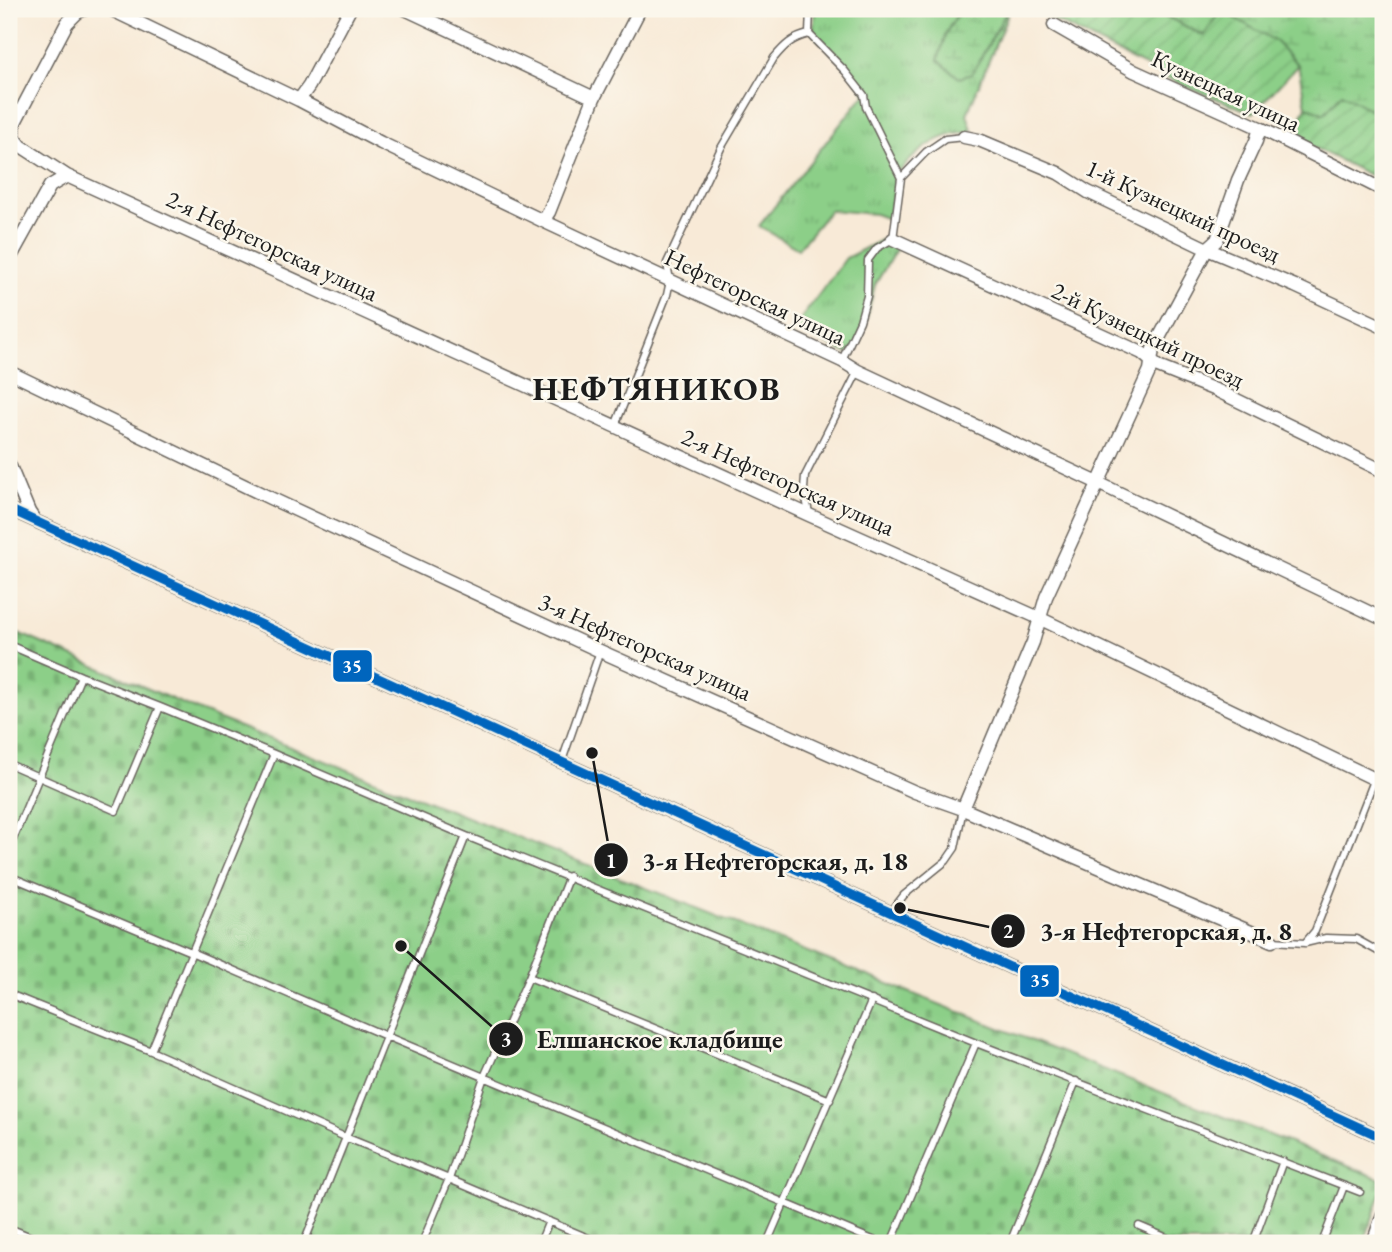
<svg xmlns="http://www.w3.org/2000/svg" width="1392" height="1252" font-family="'EB Garamond',serif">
	<defs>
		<pattern id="grass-tufts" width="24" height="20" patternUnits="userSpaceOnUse" patternTransform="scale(1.75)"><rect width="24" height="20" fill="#8ccf88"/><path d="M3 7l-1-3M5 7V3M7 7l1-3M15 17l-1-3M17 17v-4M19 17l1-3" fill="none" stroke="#78b175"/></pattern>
		<pattern id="wetland-marsh" width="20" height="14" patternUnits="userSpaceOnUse" patternTransform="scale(1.75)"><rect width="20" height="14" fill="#8ccf88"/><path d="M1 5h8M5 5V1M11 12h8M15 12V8" fill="none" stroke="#78b175"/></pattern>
		<pattern id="cemetery-stones" width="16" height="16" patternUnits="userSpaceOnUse" patternTransform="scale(1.75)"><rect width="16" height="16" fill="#8ccf88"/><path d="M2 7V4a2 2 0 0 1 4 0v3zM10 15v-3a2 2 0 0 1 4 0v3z" fill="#78b175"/></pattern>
		<pattern id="garden-furrows" width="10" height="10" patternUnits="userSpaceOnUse" patternTransform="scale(1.75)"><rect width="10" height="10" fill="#8ccf88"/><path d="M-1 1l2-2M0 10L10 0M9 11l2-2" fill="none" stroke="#78b175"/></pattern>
	</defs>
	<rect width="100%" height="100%" fill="#fbf7ec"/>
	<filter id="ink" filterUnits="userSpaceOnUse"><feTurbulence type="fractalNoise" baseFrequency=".0143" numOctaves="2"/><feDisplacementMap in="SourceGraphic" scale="14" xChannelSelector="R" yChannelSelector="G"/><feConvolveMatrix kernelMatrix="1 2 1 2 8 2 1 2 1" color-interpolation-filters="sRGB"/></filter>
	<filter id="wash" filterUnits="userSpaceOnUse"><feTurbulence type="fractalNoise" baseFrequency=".00686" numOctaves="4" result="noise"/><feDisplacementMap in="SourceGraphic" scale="28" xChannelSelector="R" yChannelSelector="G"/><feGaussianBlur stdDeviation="1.57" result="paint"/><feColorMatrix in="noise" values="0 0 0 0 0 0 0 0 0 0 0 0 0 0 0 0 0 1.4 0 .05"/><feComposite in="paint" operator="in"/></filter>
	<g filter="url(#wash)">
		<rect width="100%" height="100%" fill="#f8ead7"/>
		<path fill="url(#grass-tufts)" stroke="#547652" stroke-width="2" d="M815 9H961L946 33 972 74 1008 9H1010L967 114 972 130C966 134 962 132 955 134 930 139 909 159 894 178L895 185 888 219 875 214 830 210 798 249 759 226 859 101 866 94 852 73 839 57 817 38 813 32Z
			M881 240 898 246 875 285 865 325 855 351 851 349 848 353 842 351 794 328 846 258Z"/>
		<path fill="url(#wetland-marsh)" stroke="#547652" stroke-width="2" d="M961 9H1008L972 74 959 78 938 60 946 33Z
			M1152 9H1383V126L1376 122 1324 114 1306 106 1298 65 1221 10 1204 36Z"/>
		<path fill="url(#cemetery-stones)" stroke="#547652" stroke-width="2" d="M9 629 202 712 1383 1180V1187L1364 1243H9Z"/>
		<path fill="url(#garden-furrows)" stroke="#547652" stroke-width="2" d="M1046 9H1152L1204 36 1221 10 1275 41 1298 65 1253 113 1184 86 1044 15Z
			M1342 93 1375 113 1376 122 1383 126V182L1293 137 1306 106 1324 114Z"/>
	</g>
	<g filter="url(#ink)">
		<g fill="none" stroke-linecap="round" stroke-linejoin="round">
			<g stroke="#69645d" stroke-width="9">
				<path id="lane" d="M810 9 809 34 845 71 864 95 866 107 901 178
					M842 360 860 321 867 296 868 260 877 248 893 239 901 178 926 152 945 139 964 137
					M615 426 667 295 670 281 667 263 721 148 774 58C785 45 792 38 809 34
					M809 513 804 489 805 476 858 371
					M9 645 81 676 160 707 274 754 466 836 976 1043 1360 1192
					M562 761 600 651
					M9 764 116 811 160 707
					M9 849 81 676
					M9 876 191 952 386 1036 880 1243
					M890 913 904 895 946 861 955 848 963 809
					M1272 941 1305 943 1326 938 1356 939 1383 954
					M1305 943 1315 931 1375 778 1383 761
					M529 977 830 1100
					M9 994 151 1051 345 1137 449 1179 600 1243
					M151 1051 274 754
					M1139 1226 1179 1243
					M9 1228 46 1243
					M304 1243 466 836
					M422 1243 449 1179 484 1077 529 977 569 876
					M540 1243 549 1221
					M767 1243 872 1000
					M891 1243 976 1043
					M1010 1243 1076 1081
					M1253 1243 1283 1161
					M1322 1243 1344 1186"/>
			</g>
			<g stroke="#69645d" stroke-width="15">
				<path id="street" d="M85 9 78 12 67 23 14 124V137L21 146 67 176 809 515 1039 618 1383 783
					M110 9 299 100 381 143 543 221 842 361 858 371 1098 483 1383 619
					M405 9 594 98
					M1054 25 1134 71 1260 128 1383 190
					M299 100 309 86 350 9
					M964 137 979 140 1058 173 1088 192 1207 249 1295 286 1383 327
					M9 167 14 137
					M543 221 549 212 594 98 640 9
					M893 239 1142 353 1158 367 1218 391 1383 471
					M9 260 50 186 67 176
					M9 372 270 498 600 651 915 792 963 809 1272 941
					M9 464 29 512 35 521
					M9 509 1383 1138
					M963 809 1033 642 1046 597 1150 370 1153 349 1201 260 1207 249 1217 240 1238 180 1256 141 1260 128
					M1373 1243 1383 1214"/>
			</g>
			<path stroke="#69645d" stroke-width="2.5" stroke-dasharray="5 5" stroke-linecap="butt" d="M1381 9 1383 11"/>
			<use href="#lane" stroke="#fff" stroke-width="6"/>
			<use href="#street" stroke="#fff" stroke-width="12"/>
			<g stroke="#fbf7ec" stroke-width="14">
				<path id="bus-1" d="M9 509 1383 1138"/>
			</g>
			<use href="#bus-1" stroke="#0065bd" stroke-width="9"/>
		</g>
	</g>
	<g text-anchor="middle" stroke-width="5" stroke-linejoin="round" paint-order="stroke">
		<g font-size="24" fill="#1c1c1c" stroke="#fbf7ec">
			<text transform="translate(1226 91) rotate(25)" y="8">Кузнецкая улица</text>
			<text transform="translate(1183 211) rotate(25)" y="8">1-й Кузнецкий проезд</text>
			<text transform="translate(272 246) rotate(25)" y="8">2-я Нефтегорская улица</text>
			<text transform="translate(755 297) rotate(25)" y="8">Нефтегорская улица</text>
			<text transform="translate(1148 335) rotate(26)" y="8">2-й Кузнецкий проезд</text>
			<text transform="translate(788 482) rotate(24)" y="8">2-я Нефтегорская улица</text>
			<text transform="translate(645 647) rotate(24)" y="8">3-я Нефтегорская улица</text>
		</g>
		<g font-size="32" font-weight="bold" letter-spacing="2" fill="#1c1c1c" stroke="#fbf7ec">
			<text x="657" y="400">НЕФТЯНИКОВ</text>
		</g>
	</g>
	<path fill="none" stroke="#1c1c1c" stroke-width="2.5" d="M592 753L611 860M900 908L1008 931M401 946L506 1039"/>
	<g fill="#1c1c1c" stroke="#fbf7ec" stroke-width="2.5">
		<circle cx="592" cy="753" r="7"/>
		<circle cx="900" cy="908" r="7"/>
		<circle cx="401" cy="946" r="7"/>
		<circle cx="611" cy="860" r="18"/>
		<circle cx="1008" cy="931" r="18"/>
		<circle cx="506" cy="1039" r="18"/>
	</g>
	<g font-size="21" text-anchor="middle" font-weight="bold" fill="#fff">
		<text x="611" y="868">1</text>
		<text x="1008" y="938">2</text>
		<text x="506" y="1046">3</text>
	</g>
	<g font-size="26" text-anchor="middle" font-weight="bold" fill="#1c1c1c" stroke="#fbf7ec" stroke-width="5" stroke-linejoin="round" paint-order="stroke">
		<text x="775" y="870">3-я Нефтегорская, д. 18</text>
		<text x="1166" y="940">3-я Нефтегорская, д. 8</text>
		<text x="660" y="1048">Елшанское кладбище</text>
	</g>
	<g stroke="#fbf7ec" stroke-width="2.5">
		<rect x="332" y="649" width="41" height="34" rx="7" fill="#0065bd"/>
		<rect x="1019" y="964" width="41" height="34" rx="7" fill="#0065bd"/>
	</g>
	<g font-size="19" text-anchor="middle" font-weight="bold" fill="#fff">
		<text x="352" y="673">35</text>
		<text x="1040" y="987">35</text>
	</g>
	<rect width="1392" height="1252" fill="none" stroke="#fbf7ec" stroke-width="35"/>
</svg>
